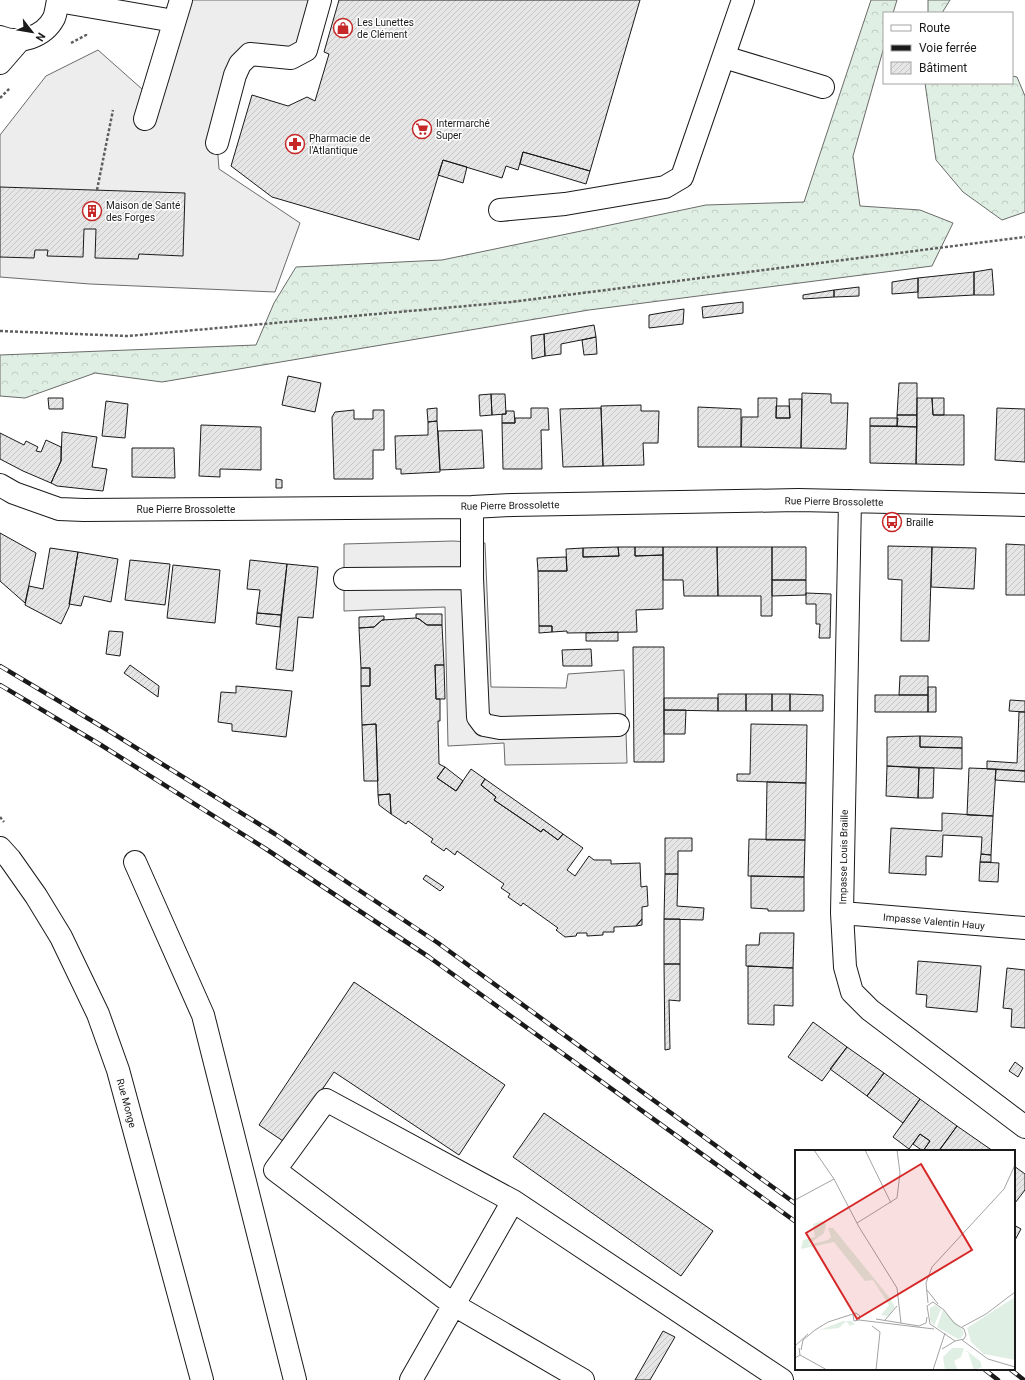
<svg xmlns="http://www.w3.org/2000/svg" width="1025" height="1380" font-family="Roboto,sans-serif">
	<defs>
		<pattern id="forest-crowns" width="20" height="18" patternUnits="userSpaceOnUse"><rect width="20" height="18" fill="#e0efe3"/><path d="M2 6a3 3 0 1 1 6 0M12 15a3 3 0 1 1 6 0" fill="none" stroke="#c0ccc2"/></pattern>
		<pattern id="building-hatch" width="6" height="6" patternUnits="userSpaceOnUse"><rect width="6" height="6" fill="#e6e6e6"/><path d="M-1 1l2-2M0 6l6-6M5 7l2-2" fill="none" stroke="#c5c5c5"/></pattern>
	</defs>
	<rect width="100%" height="100%" fill="#fff"/>
	<path fill="url(#forest-crowns)" stroke="#6a6a6a" d="M871 0H897L893 13H884V47L853 156 860 206 920 210 953 223 932 266 589 310 162 382 95 373 25 398 0 396V355L256 345 274 303 296 267 442 260 706 205 804 202Z
		M928 0H950L942 13H928Z
		M1012 76 1017 77 1025 96V212L1002 220 963 192 936 160 925 83H1012Z"/>
	<path fill="#ededed" stroke="#6a6a6a" d="M181 0H320L306 50 250 54 217 143 219 169 300 223 275 292 90 284 0 277V135L46 76 98 50 151 97Z
		M453 541 485 543 491 687 566 688 568 674 624 670 627 763 505 765 504 743 448 746 445 607 344 611V544Z"/>
	<path fill="url(#building-hatch)" stroke="#1a1a1a" d="M339 0H640L590 171 523 152 518 170 506 166 502 178 443 160 419 240 272 197 231 166 252 95 288 106 307 97 315 101 329 54 324 52Z
		M523 152 590 171 586 184 520 164Z
		M443 160 467 167 463 183 438 175Z
		M0 187 185 193 183 256 139 254 138 259 95 258 96 229H84L83 257 47 256 48 250H35L34 258 0 257Z
		M992 269 994 295H974V272Z
		M974 272V295L918 298V278Z
		M918 278V292L892 294V282Z
		M859 287V296L834 297V290Z
		M834 290V297L803 299V295Z
		M743 302V313L703 318 702 307Z
		M684 309 683 324 649 328V315Z
		M594 325 596 337 561 344V354L545 356 544 334Z
		M544 334 545 356 532 359 531 336Z
		M596 337 597 354 584 355 582 340Z
		M288 376 321 383 315 412 282 405Z
		M899 383H917V415H897Z
		M802 393 831 394V403H848L846 449 801 448Z
		M491 394 492 415 480 416 479 395Z
		M491 394H505L506 414 492 415Z
		M48 398H63V409H49Z
		M758 398H777L776 418H790L789 399H802L801 448 741 447 742 417H758Z
		M917 398H932L933 415H964V465L916 464Z
		M932 398H944V415H933Z
		M106 401 128 404 125 438 102 436Z
		M641 405V411H659L658 443H643L644 465 603 466 601 406Z
		M776 406H789L790 418H776Z
		M698 407 741 409V447H698Z
		M437 408V421L428 422 427 409Z
		M531 408H548L549 430H541L542 469H503L502 423H515V418H531Z
		M601 408 603 466 563 467 560 409Z
		M997 408 1025 409V462L995 460Z
		M354 410V419H373V410H384V450H373V479H334L332 417 335 412Z
		M506 411H514L515 423H502V414H506Z
		M897 415H917V427L897 426Z
		M870 418H898L897 426H870Z
		M437 421 440 472 401 474V469H396L395 436 428 435V422Z
		M201 425 261 427V470L220 469V477L199 476Z
		M870 426 917 427 916 464 870 463Z
		M482 430 484 468 440 470 438 431Z
		M62 432 97 437 92 467 107 469 103 491 57 486 51 483 61 461Z
		M0 433 24 445 26 441 38 447 36 451 41 452 46 440 61 447V461L51 483 23 471 0 459Z
		M132 448H174L175 478 132 477Z
		M276 479 282 480V488H276Z
		M0 533 36 553 25 603 0 581Z
		M1006 544 1025 545V595H1006Z
		M888 546 932 547 929 641H901L902 580 888 579Z
		M618 547 619 556 583 557V548Z
		M618 547H635V556L663 555V609L636 610 637 632 567 633V631L552 632V626H539L538 571H567L566 549 583 548V557L619 556Z
		M635 547H663V555L635 556Z
		M663 547H717L718 596H684L683 580H663Z
		M717 547H772V616H761V596H718Z
		M772 547H806V580H772Z
		M932 547 976 548 974 589 931 587Z
		M50 548 78 552 69 607 61 624 25 605 29 586 43 589Z
		M78 552 118 559 111 602 84 596 81 606 69 604Z
		M566 557 567 571H538L537 558Z
		M130 560 170 564 165 605 125 600Z
		M250 560 287 564 281 615 257 613 260 590 247 589Z
		M287 564 318 567 313 618 298 617 293 671 276 669Z
		M173 565 220 570 215 623 167 618Z
		M772 580H806V595L772 596Z
		M806 593 831 594 830 638H819L820 624H816V604H806Z
		M257 613 281 615 280 627 256 624Z
		M416 614H442V625H427L419 619 416 618Z
		M384 616V620H382L374 627 359 628V617Z
		M416 618 419 619 427 625H442L444 665H435L436 699H440V721H438L439 764 445 767 437 778 456 791 471 769 485 779 481 785 496 797 494 800 541 832 543 829 558 840 563 834 583 848 567 870 575 876 589 856 594 860H611V864L640 863 641 887 647 886 648 906 642 907V919L636 926 614 927V932H603V935L587 936V933H577L576 936 565 937 556 930 558 928 523 903 521 906 508 897 510 894 501 888 504 884 457 851 455 855 446 848 444 851 431 842 433 839 408 821 406 824 391 814 390 794 378 795 376 724 362 725 361 686H370V668H361L359 628 374 627 382 620Z
		M539 626H552V632L539 633Z
		M109 631 123 632 120 656 106 654Z
		M618 632V641H586V633Z
		M633 647H664V762H634Z
		M591 649 592 666H563L562 650Z
		M130 665 159 686 158 697 124 673Z
		M435 665H444L445 699H436Z
		M361 668H370V686H361Z
		M900 676H928V695H899Z
		M236 686 292 691 286 737 232 731V724L218 722 221 692 236 693Z
		M928 687H936V712H928Z
		M718 694H746V711H718Z
		M746 694H772V711H746Z
		M772 694H790V711H772Z
		M790 694 823 695V711H790Z
		M875 695H928V712H875Z
		M664 698H718V711L664 710Z
		M1010 700 1025 701V712L1009 711Z
		M664 710H686L685 734H664Z
		M1019 712H1025V771L987 769V761L1017 763Z
		M376 724 378 781H364L362 725Z
		M751 724 807 725 806 783 737 781V774H750Z
		M920 736 962 737V748L920 747Z
		M920 736V747L962 748V769L887 766V737Z
		M887 766 919 768 918 798 886 796Z
		M445 767 463 781 456 791 437 778Z
		M919 768H934L933 798H918Z
		M969 768 996 769 993 816 967 815Z
		M996 769 1025 771V782L995 780Z
		M485 779 563 834 558 840 543 829 541 832 494 800 496 797 481 785Z
		M767 782 806 783 805 840H766Z
		M390 794 391 814 379 805 378 795Z
		M942 813 993 816 991 855 981 854 982 837 943 835 942 857 926 856V875L889 873 891 828 942 831Z
		M665 838H692V851H678V874H665Z
		M749 839 805 840 804 877 748 876Z
		M981 854 991 855V862H980Z
		M980 862 999 863 998 882 979 881Z
		M665 874H678L677 906 704 908 703 920 664 919Z
		M426 875 444 887 440 891 423 879Z
		M751 876 804 877V911H768V909L751 908Z
		M642 919V925L636 926Z
		M664 919H680V964H664Z
		M760 933H794L793 968 746 966V945H759Z
		M918 961 981 966 977 1012 926 1007 927 995 916 994Z
		M664 964H680V1001L669 1000 670 1049 665 1050Z
		M748 966 793 968V1006L774 1005V1025L748 1024Z
		M1007 968 1025 970V1028L1011 1027 1012 1009 1003 1008Z
		M354 982 505 1085 459 1155 334 1072 286 1143 259 1125Z
		M813 1022 847 1047 822 1081 788 1057Z
		M847 1047 884 1073 867 1096 830 1069Z
		M1015 1062 1023 1068 1018 1077 1009 1071Z
		M884 1073 920 1099 903 1123 867 1096Z
		M920 1099 957 1126 939 1151H923L930 1141 920 1134 909 1149 893 1137Z
		M544 1113 713 1231 681 1276 513 1157Z
		M957 1126 993 1151H943L940 1149Z
		M920 1134 930 1141 923 1151 913 1144Z
		M1014 1166 1025 1174V1190L1015 1203H1014Z
		M1014 1225 1021 1229 1014 1242Z
		M663 1331 675 1337 650 1380H635Z"/>
	<g fill="none" stroke-linecap="round" stroke-linejoin="round">
		<g stroke="#1a1a1a" stroke-width="24">
			<path id="minor" d="M58 1 174 21
				M724 57 823 87
				M0 63 20 40
				M145 119 181 0
				M217 143 235 75 240 64 250 54 291 58 306 50 320 0
				M500 210 565 204 665 187 682 177 743 0
				M0 485 14 493 59 509 84 510 472 507 512 505 798 500 1025 505
				M850 501 842 913 845 967 852 992 870 1010 1025 1127
				M472 507V578L478 717 484 725 500 728 618 725
				M345 579 472 578
				M0 848 10 859 36 896 61 937 98 1014 118 1070 202 1380
				M135 862 203 1015 295 1380
				M842 913 1025 928
				M411 1380 513 1201
				M583 1380 454 1305 275 1170 326 1100 513 1201 782 1380"/>
		</g>
		<g stroke="#1a1a1a" stroke-width="24">
			<path id="major" d="M0 37C19 45 44 37 54 18 56 13 57 5 58 0"/>
		</g>
		<path stroke="#5f5f5f" stroke-width="2.5" stroke-dasharray="3 2" stroke-linecap="butt" d="M71 43 86 35V33
			M0 98 10 88
			M97 190 113 110
			M0 331 128 336 511 302 1025 237
			M0 817 4 822"/>
		<use href="#minor" stroke="#fff" stroke-width="22"/>
		<use href="#major" stroke="#fff" stroke-width="22"/>
		<g stroke="#1a1a1a" stroke-width="4.5">
			<path id="rail" d="M0 666 109 731 275 834 438 943 796 1204
				M0 685 101 745 266 849 429 957 796 1222
				M984 1369 998 1380
				M1010 1369 1024 1380"/>
		</g>
		<use href="#rail" stroke="#fff" stroke-width="3" stroke-dasharray="9" stroke-linecap="butt"/>
	</g>
	<defs>
		<g id="shop-ring" transform="scale(1)"><circle r="9.5" fill="#fff" stroke="#c62828" stroke-width="1.5"/><path d="M-5-2.5h2.3a2.7 3.5 0 0 1 5.4 0H5L5.5 6h-11ZM-1.5-2.5h3a1.5 2.3 0 0 0-3 0Z" fill="#c62828"/></g>
		<g id="supermarket-ring" transform="scale(1)"><circle r="9.5" fill="#fff" stroke="#c62828" stroke-width="1.5"/><path d="M-6-5.5h2.5l.6 2H6L4.5 2H-2.5L-4.4-4H-6ZM-1.5 3.2a1.3 1.3 0 1 0 .1 0ZM3 3.2a1.3 1.3 0 1 0 .1 0Z" fill="#c62828"/></g>
		<g id="pharmacy-ring" transform="scale(1)"><circle r="9.5" fill="#fff" stroke="#c62828" stroke-width="1.5"/><path d="M-2-6h4v4h4v4h-4v4h-4v-4h-4v-4h4Z" fill="#c62828"/></g>
		<g id="building-ring" transform="scale(1)"><circle r="9.5" fill="#fff" stroke="#c62828" stroke-width="1.5"/><path d="M-4-6H4V6H1V3H-1V6H-4ZM-2.5-4.3h1.7v1.8h-1.7ZM.8-4.3h1.7v1.8H.8ZM-2.5-1h1.7V.8h-1.7ZM.8-1h1.7V.8H.8Z" fill="#c62828"/></g>
		<g id="bus-ring" transform="scale(1)"><circle r="9.5" fill="#fff" stroke="#c62828" stroke-width="1.5"/><path d="M-5-6H5V4H4V6H2V4H-2V6H-4V4H-5ZM-3.5-4V0h7V-4ZM-3.5 1.2v1.5H-2V1.2ZM2 1.2v1.5H3.5V1.2Z" fill="#c62828"/></g>
	</defs>
	<g fill-rule="evenodd">
		<use href="#shop-ring" x="343" y="28"/>
		<use href="#supermarket-ring" x="422" y="129"/>
		<use href="#pharmacy-ring" x="295" y="144"/>
		<use href="#building-ring" x="92" y="211"/>
		<use href="#bus-ring" x="892" y="522"/>
	</g>
	<g text-anchor="middle" stroke-width="3" stroke-linejoin="round" paint-order="stroke">
		<g font-size="10" fill="#1a1a1a" stroke="#fff" text-anchor="start">
			<text x="357" y="26">Les Lunettes<tspan x="357" dy="12">de Clément</tspan></text>
			<text x="436" y="127">Intermarché<tspan x="436" dy="12">Super</tspan></text>
			<text x="309" y="142">Pharmacie de<tspan x="309" dy="12">l'Atlantique</tspan></text>
			<text x="106" y="209">Maison de Santé<tspan x="106" dy="12">des Forges</tspan></text>
			<text x="906" y="526">Braille</text>
		</g>
		<g font-size="10" fill="#1a1a1a" stroke="#fff">
			<text transform="translate(834 501) rotate(1)" y="4">Rue Pierre Brossolette</text>
			<text transform="translate(510 505) rotate(-1)" y="4">Rue Pierre Brossolette</text>
			<text x="186" y="513">Rue Pierre Brossolette</text>
			<text transform="translate(843 857) rotate(-89)" y="4">Impasse Louis Braille</text>
			<text transform="translate(934 921) rotate(5)" y="4">Impasse Valentin Hauy</text>
			<text transform="translate(127 1103) rotate(75)" y="4">Rue Monge</text>
		</g>
	</g>
	<g transform="translate(795 1150)">
		<rect width="220" height="220" fill="#fff"/>
		<path d="M140 155 146 159 139 176 135 170V158ZM148 160 167 179 169 183 166 188 163 189 142 177ZM48 171H56L60 174 55 176 51 171 44 178 25 180ZM157 198H169L166 207 159 211 162 219 166 220H150L148 207ZM172 201 185 211 187 217 179 220 173 202H170Z" fill="#e0efe3"/>
		<path d="M26 71 31 74 29 83 13 95 33 90 36 87 33 78H38L94 147 100 157 93 166 86 165 94 155 78 130 70 131 39 92 6 99 8 90 20 87 18 74Z" fill="#e0efe3"/>
		<path d="M220 147V210L189 204 176 192 172 178Z" fill="#e0efe3"/>
		<path fill="none" stroke="#a3a3a3" stroke-width="1" d="M19 0 39 29 64 77 102 138 106 173M70 0 96 53M0 50 39 29M62 73 102 48 105 23 102 0M132 140 143 154M138 152 149 160 159 173 169 179 171 185 169 189 160 191 135 174 132 156ZM133 153 131 133 137 117 209 39 220 15M81 169 124 176 131 173 132 167M64 170 139 179M90 170 102 156M77 176 85 182 81 220M167 177 191 164 220 142M167 190 193 209 220 217M0 196 13 184M147 199 160 191M6 200 8 190 20 180 33 172 61 163 65 166 64 170 59 171 58 165M5 205 32 220M0 208 5 205 4 198M138 220 150 183"/>
		<path fill="#d62828" fill-opacity="0.15" stroke="#d62828" stroke-width="2" d="M126 14 177 100 62 169 11 83Z"/>
		<rect width="220" height="220" fill="none" stroke="#1a1a1a" stroke-width="2"/>
	</g>
	<rect x="883" y="12" width="130" height="72" fill="#ffffff" stroke="#a3a3a3"/>
	<rect x="891" y="25" width="20" height="6" fill="#ffffff" stroke="#a3a3a3"/>
	<text x="919" y="32" font-size="12" fill="#1a1a1a">Route</text>
	<rect x="891" y="45" width="20" height="6" fill="#1a1a1a" stroke="#a3a3a3"/>
	<text x="919" y="52" font-size="12" fill="#1a1a1a">Voie ferrée</text>
	<rect x="891" y="62" width="20" height="12" fill="url(#building-hatch)" stroke="#a3a3a3"/>
	<text x="919" y="72" font-size="12" fill="#1a1a1a">Bâtiment</text>
	<g transform="translate(32 32) rotate(121)" stroke="#ffffff" stroke-width="3" paint-order="stroke">
	<path d="M0-3L7 15L0 10L-7 15Z" fill="#1a1a1a"/>
	<text y="-6" font-size="11" font-weight="bold" text-anchor="middle" fill="#1a1a1a">N</text>
	</g>
</svg>
